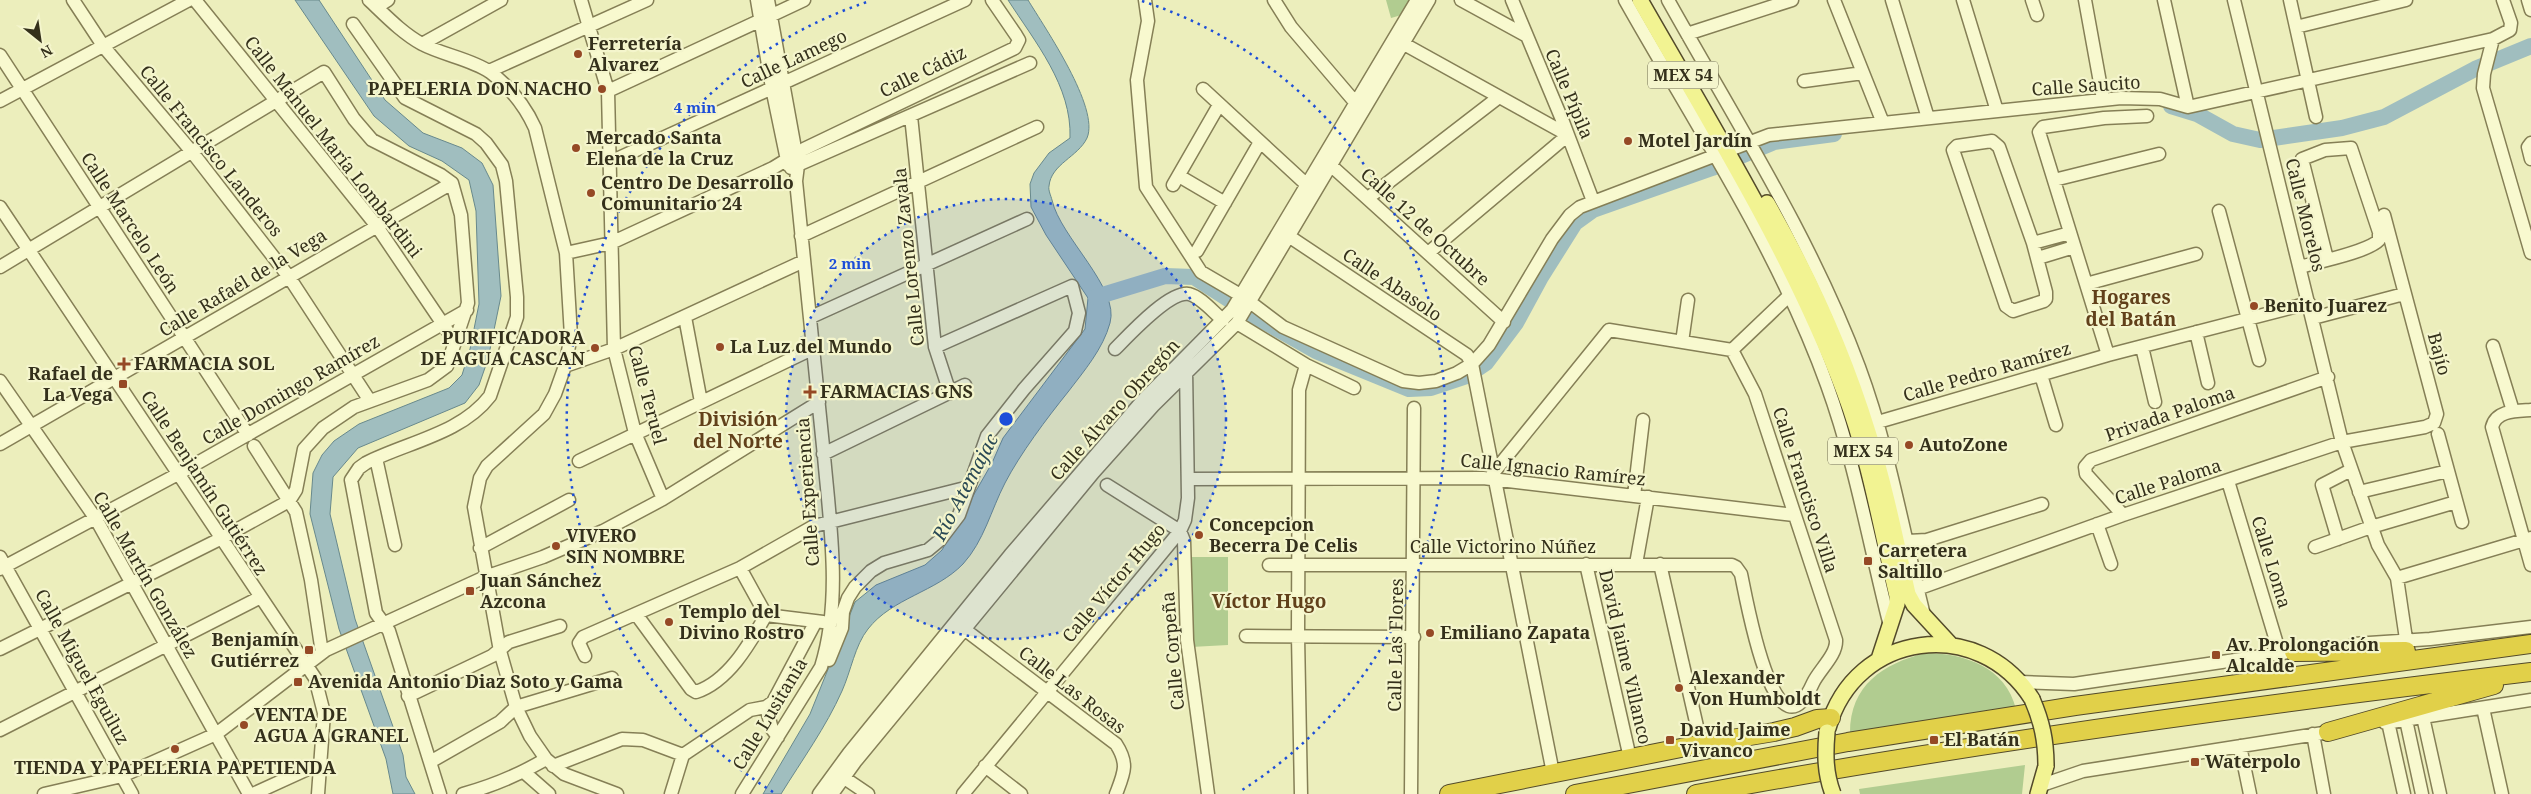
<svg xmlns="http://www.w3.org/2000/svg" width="2531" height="794" font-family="'Noto Serif',serif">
	<rect width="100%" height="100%" fill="#eceebc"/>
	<path fill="#b1cc90" d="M1386 0H1410L1405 14 1391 18Z
		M1189 557H1228V645L1191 647Z
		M1925 653C1964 653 2006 667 2016 709L1850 733C1850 685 1883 664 1925 653Z
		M2025 765 2022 794H1860L1859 789Z"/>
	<path fill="#a0bebf" stroke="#68898c" d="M295 0H319L385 100 423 133 462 148 482 163 493 185 501 296 488 359 479 385 465 403 358 448 333 477 330 514 355 619 403 755 406 777 415 794H393L386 759 339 629 310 514 313 473 322 455 334 441 359 424 449 388 462 375 470 349 479 304 476 211 469 180 442 161 409 146 374 116Z
		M1008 0H1028C1045 28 1100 108 1087 138 1078 157 1051 164 1049 186 1048 190 1051 196 1052 200 1060 237 1120 288 1110 323 1103 349 1084 371 1068 392 1047 418 1020 454 1005 483 991 510 984 541 963 564 936 592 892 598 868 629 855 645 851 671 842 691 826 727 802 760 781 794H763L810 714 855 602 876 585 925 565 942 550 992 463 1003 438 1085 329 1088 298 1046 235 1031 207 1030 184 1034 173 1049 153 1070 138C1072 86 1035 42 1008 0Z"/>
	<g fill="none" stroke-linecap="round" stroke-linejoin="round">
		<path stroke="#a0bebf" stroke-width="16" d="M2171 106 2197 114 2233 134 2260 140 2342 128 2384 117 2475 69 2531 46
			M1096 297 1165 276 1194 277 1256 317 1316 351 1409 389 1431 388 1467 376 1486 363 1516 323 1541 277 1575 223 1593 210 1712 168 1774 142 1834 134"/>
		<g stroke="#857f56" stroke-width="15">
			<path id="minor" d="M73 0 104 47 192 152 289 277 370 401
				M195 0 376 225 455 342
				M369 0C386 16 402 33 422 44 443 55 471 59 490 72 510 87 525 106 535 128L566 253 571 336 565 366 555 394 544 414 487 466 480 478 474 507 500 651 516 707 530 736 546 759 564 774 617 794
				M581 0 608 91 614 349 635 433 663 499
				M757 0 772 88 788 165
				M1145 0 1148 21 1137 80 1146 187 1201 272 1242 296 1283 327 1403 381 1419 383 1436 381 1457 373 1472 364 1489 345 1552 239 1570 215 1580 207 1769 135 2121 98 2160 99 2188 107 2493 39 2510 30 2511 23 2503 0
				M1274 0 1291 27 1360 108
				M1461 0 1525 35
				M1512 0 1563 122 1593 201
				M1625 0C1696 126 1778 249 1827 385 1855 462 1869 543 1889 622
				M1668 0C1735 120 1811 238 1859 367 1889 448 1903 532 1924 615
				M1834 0 1883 123
				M1892 0 1928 118
				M1963 0 1997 111
				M2032 0 2037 15
				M2085 0 2103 99
				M2164 0 2188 107
				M2234 0 2342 442 2378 545 2397 578 2406 639
				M2290 0 2316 117
				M2528 0 2531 10
				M377 7 388 0
				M770 16 804 0
				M353 24 405 98 476 134 486 143 502 165 506 181 517 297V317L490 396C461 434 407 442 366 463L359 468 351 480 376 613 389 631 440 794
				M2296 27 2406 0
				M1687 34 1792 0
				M2493 39 2484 74 2483 88 2531 253
				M422 44 501 0
				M1404 44 1568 135 1428 253
				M0 55 248 435
				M489 71 647 0
				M1804 81 1863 73
				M1203 89 1307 185
				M608 91 761 20
				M0 101 189 0
				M911 116 935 347 950 393
				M1992 141 1999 147 2033 243 2046 292V299L2044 301 2013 311 2006 306 1953 150 1957 146Z
				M2531 143 2528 147 2531 159
				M1326 161 1504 322
				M610 162 965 0
				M791 168 1030 63
				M1179 176 1225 203
				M2054 180 2159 154
				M1173 185 1219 105
				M1368 198 1499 97
				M0 207 315 678 324 713 318 794
				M2219 211 2259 360
				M801 236 1037 127
				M1290 237 1467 355 1472 364 1553 773
				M2033 243 2070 233
				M1197 251 1260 142
				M566 253 611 243 773 168 804 149 1015 48 1019 40 1016 35 992 0
				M2038 258 2074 247
				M0 267 324 72 354 119 372 140 441 175 452 183 461 215 468 303 447 366 428 380 354 407 323 428 304 449 296 490 289 501 220 539 0 649
				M2300 267C2317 262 2368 252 2379 240V232L2351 148 2325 150 2302 159 2327 259
				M2086 284 2196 254
				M685 317 701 402
				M811 317 1027 219
				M2313 318 2404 294
				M1237 323 1306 365 1354 388
				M2196 332 2208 383
				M1682 342 1688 300
				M2493 346 2513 411
				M2142 347 2155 402
				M1115 349C1128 336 1170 290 1189 294 1201 297 1214 313 1223 320
				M1732 350 1794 291
				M2108 355 2039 132 2043 127 2104 118 2147 116
				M565 366 614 349 804 261
				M2041 375 2056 425
				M0 381 96 519 249 794
				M2531 410C2517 411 2496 410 2492 427L2531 565
				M1878 422 2108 355 2309 303
				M2438 434 2462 522
				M0 444 452 183
				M254 446 296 512 311 580 322 653
				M823 454 965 385
				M376 458 395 545
				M579 461 814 348
				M1494 472 1609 330 1732 350
				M1188 479 1483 478 1794 515
				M2228 481 2280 654
				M1107 485 1180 531 1184 541 1187 640 1208 794
				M2359 492 2448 471
				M1634 496 1643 420
				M2123 515 2086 474 2085 467 2091 460 2328 377
				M2097 524 2111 564
				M2338 539 2322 485 2351 470
				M1908 541 1927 540 2042 504
				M2315 547 2371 527 2456 502
				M480 548 569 500
				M0 557 132 794
				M1586 564 1630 758
				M1636 564 1648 497
				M1660 564 1701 744
				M1269 565H1732L1736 567 1741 574C1746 597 1775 768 1813 683 1819 670 1837 655 1836 640L1755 394 1732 350
				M740 568 766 615
				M0 569 178 474 467 310
				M2397 578 2531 538
				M1917 589 2123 515 2342 442 2425 427 2434 423 2437 414 2384 215
				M636 614 691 689 696 692C729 681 750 643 766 615
				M766 615 823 622
				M964 629 1116 744C1129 764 1124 773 1116 794
				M1246 636 1414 637
				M2354 644 2430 639 2531 627
				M585 656 579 643 583 637 740 568 814 526 969 487
				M829 660 842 628 843 612 848 598 855 587 871 571 884 563 928 550 940 540 959 515 987 436 1024 389 1075 331 1079 313 1072 286 935 347
				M2021 682 2074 684 2302 650
				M408 696 492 656 509 642 560 626
				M766 707 772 729 778 737
				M2483 708 2502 794
				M2423 717 2440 794
				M2406 720 2422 794
				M2388 722 2404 794
				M2385 723 2531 700
				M0 730 259 598
				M2313 734 2324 794
				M2240 746 2250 794
				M683 755 750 710 766 707 773 702 815 623
				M430 762 500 722 516 707 612 678
				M553 766 622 739 643 740 683 755
				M985 766 1021 794
				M524 772 549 794
				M837 773 868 794
				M2042 785 2083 771 2336 731
				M44 794 122 776 216 734 326 650 485 577 543 557 603 531 663 499 819 402
				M253 794 321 763
				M463 794C492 786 519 775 546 759
				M671 794 683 755
				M742 794 821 667C842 600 830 525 824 456 815 364 805 273 796 181L798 165 768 0
				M819 794 849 753 1010 555 1143 400 1232 310 1417 0
				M832 794 855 762 1094 472 1153 406 1237 323 1429 0
				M963 794 1180 531 1185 520 1188 498 1186 369
				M1301 794 1298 636 1299 390 1306 365
				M1411 794 1414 408"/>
		</g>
		<g stroke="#534a2a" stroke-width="18">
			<path id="major" d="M1640 0C1713 128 1792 254 1844 391 1869 457 1881 528 1897 596V604L1879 659
				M1767 203C1809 276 1843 351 1868 432 1885 485 1896 540 1908 594L1914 605 1950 644
				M1828 728C1855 631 1979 615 2032 699
				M2038 794 2046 766"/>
		</g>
		<g stroke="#534a2a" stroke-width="20">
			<path id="highway" d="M2294 652 2406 651
				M2328 732 2494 685
				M1449 794 1701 744 1774 732 1795 727 1817 719 1831 718
				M1575 794 1848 742 2075 706 2531 644
				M1696 794C1972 743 2252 705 2531 672"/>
		</g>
		<use href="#minor" stroke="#f8f9cf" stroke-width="12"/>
		<use href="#major" stroke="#f2f392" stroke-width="15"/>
		<use href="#highway" stroke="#e1d049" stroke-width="18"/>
		<g stroke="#534a2a" stroke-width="18" stroke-linecap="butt">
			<path id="major-bridge" d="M2032 699C2042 722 2046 741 2046 766
				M1827 732C1825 754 1825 773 1833 794"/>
		</g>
		<use href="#major-bridge" stroke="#f2f392" stroke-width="15"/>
	</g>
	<circle cx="1006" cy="419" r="220" fill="#1d4ed8" fill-opacity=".12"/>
	<g fill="none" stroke="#1d4ed8" stroke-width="2.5" stroke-dasharray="2.5 5">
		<circle cx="1006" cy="419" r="220"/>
		<path d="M773 792A440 440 0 0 1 870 1M1142 1A440 440 0 0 1 1239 792"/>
	</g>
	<g fill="#954925" stroke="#f4f5cc" stroke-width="2">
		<circle cx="578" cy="54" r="5"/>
		<circle cx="602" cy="89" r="5"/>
		<circle cx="1628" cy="141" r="5"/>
		<circle cx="576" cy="148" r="5"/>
		<circle cx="591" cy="193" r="5"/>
		<circle cx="2254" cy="306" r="5"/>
		<circle cx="720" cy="347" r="5"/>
		<circle cx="595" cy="348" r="5"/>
		<path d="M121.5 356.5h5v5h5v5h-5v5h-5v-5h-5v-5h5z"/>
		<rect x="118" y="379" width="10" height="10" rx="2.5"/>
		<path d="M807.5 384.5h5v5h5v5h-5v5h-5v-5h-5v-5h5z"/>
		<circle cx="1909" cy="445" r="5"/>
		<circle cx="1199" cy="535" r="5"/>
		<circle cx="556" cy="546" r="5"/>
		<rect x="1863" y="556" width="10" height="10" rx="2.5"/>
		<rect x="465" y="586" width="10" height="10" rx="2.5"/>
		<circle cx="669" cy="622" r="5"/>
		<circle cx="1430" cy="633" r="5"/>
		<rect x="304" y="645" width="10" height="10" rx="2.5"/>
		<rect x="2211" y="650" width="10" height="10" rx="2.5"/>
		<rect x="293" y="677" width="10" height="10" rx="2.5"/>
		<circle cx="1679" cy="688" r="5"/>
		<circle cx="244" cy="725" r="5"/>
		<rect x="1665" y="735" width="10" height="10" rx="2.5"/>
		<rect x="1929" y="735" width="10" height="10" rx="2.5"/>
		<circle cx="175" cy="749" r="5"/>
		<rect x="2190" y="757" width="10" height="10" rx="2.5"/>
	</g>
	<g text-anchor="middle" stroke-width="4.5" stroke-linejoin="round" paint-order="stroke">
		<g fill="#f4f5cc" stroke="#6e6b50" stroke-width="1">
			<rect x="1648" y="61.5" width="70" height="27" rx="4"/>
			<rect x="1828" y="437.5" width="70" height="27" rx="4"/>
		</g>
		<g font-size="16" font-weight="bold" fill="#34301b">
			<text x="1683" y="81">MEX 54</text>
			<text x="1863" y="457">MEX 54</text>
		</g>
		<g font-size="18" font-weight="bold" fill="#34301b" stroke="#f4f5cc" text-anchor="start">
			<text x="588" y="50">Ferretería<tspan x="588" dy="21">Alvarez</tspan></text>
			<text x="592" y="95" text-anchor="end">PAPELERIA DON NACHO</text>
			<text x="586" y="144">Mercado Santa<tspan x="586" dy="21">Elena de la Cruz</tspan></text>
			<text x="1638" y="147">Motel Jardín</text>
			<text x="601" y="189">Centro De Desarrollo<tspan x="601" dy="21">Comunitario 24</tspan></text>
			<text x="2264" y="312">Benito Juarez</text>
			<text x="585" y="344" text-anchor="end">PURIFICADORA<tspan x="585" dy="21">DE AGUA CASCAN</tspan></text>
			<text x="730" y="353">La Luz del Mundo</text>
			<text x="134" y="370">FARMACIA SOL</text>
			<text x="113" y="380" text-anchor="end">Rafael de<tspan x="113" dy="21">La Vega</tspan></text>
			<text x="820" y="398">FARMACIAS GNS</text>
			<text x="1919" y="451">AutoZone</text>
			<text x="1209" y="531">Concepcion<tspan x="1209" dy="21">Becerra De Celis</tspan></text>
			<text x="566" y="542">VIVERO<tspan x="566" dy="21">SIN NOMBRE</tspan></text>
			<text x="1878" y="557">Carretera<tspan x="1878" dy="21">Saltillo</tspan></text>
			<text x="480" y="587">Juan Sánchez<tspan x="480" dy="21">Azcona</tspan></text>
			<text x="679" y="618">Templo del<tspan x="679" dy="21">Divino Rostro</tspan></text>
			<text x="1440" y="639">Emiliano Zapata</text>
			<text x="299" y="646" text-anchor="end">Benjamín<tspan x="299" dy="21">Gutiérrez</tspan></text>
			<text x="2226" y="651">Av. Prolongación<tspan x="2226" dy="21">Alcalde</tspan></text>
			<text x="1689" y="684">Alexander<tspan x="1689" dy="21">Von Humboldt</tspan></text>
			<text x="308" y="688">Avenida Antonio Diaz Soto y Gama</text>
			<text x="254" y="721">VENTA DE<tspan x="254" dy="21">AGUA A GRANEL</tspan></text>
			<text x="1680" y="736">David Jaime<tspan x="1680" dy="21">Vivanco</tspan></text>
			<text x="1944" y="746">El Batán</text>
			<text x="2205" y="768">Waterpolo</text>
			<text x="175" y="774" text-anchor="middle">TIENDA Y PAPELERIA PAPETIENDA</text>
		</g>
		<g font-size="18" fill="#34301b" stroke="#f4f5cc">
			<text transform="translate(794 59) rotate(-25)" y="6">Calle Lamego</text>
			<text transform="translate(923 72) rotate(-26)" y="6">Calle Cádiz</text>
			<text transform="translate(2086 86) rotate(-4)" y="6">Calle Saucito</text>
			<text transform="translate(1569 94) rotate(67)" y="6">Calle Pípila</text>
			<text transform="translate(333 147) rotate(52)" y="6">Calle Manuel María Lombardini</text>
			<text transform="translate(211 151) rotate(51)" y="6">Calle Francisco Landeros</text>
			<text transform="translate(2305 215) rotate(76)" y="6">Calle Morelos</text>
			<text transform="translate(130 223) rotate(57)" y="6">Calle Marcelo León</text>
			<text transform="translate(1425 227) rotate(42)" y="6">Calle 12 de Octubre</text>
			<text transform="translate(909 257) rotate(-96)" y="6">Calle Lorenzo Zavala</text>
			<text transform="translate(243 283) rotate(-31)" y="6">Calle Rafaél de la Vega</text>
			<text transform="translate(1392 285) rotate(34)" y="6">Calle Abasolo</text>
			<text transform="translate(2439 354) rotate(75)" y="6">Bajío</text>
			<text transform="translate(1987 372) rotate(-16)" y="6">Calle Pedro Ramírez</text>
			<text transform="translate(291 390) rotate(-30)" y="6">Calle Domingo Ramírez</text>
			<text transform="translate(647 395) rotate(75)" y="6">Calle Teruel</text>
			<text transform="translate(1115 410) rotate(-48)" y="6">Calle Álvaro Obregón</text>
			<text transform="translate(2170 414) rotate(-19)" y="6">Privada Paloma</text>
			<text transform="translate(1553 470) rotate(6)" y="6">Calle Ignacio Ramírez</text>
			<text transform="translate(2168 482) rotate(-18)" y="6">Calle Paloma</text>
			<text transform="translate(204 483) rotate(57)" y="6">Calle Benjamín Gutiérrez</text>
			<text transform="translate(1805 490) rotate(72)" y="6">Calle Francisco Villa</text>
			<text transform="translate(808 492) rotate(-94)" y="6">Calle Experiencia</text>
			<text x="1503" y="553">Calle Victorino Núñez</text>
			<text transform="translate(2271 562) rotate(73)" y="6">Calle Loma</text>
			<text transform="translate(145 575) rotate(60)" y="6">Calle Martín González</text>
			<text transform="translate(1114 583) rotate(-50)" y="6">Calle Víctor Hugo</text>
			<text transform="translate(1396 645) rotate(-89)" y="6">Calle Las Flores</text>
			<text transform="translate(1173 651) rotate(-95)" y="6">Calle Corpeña</text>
			<text transform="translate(1625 657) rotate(77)" y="6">David Jaime Villanco</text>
			<text transform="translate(82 667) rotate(61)" y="6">Calle Miguel Eguiluz</text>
			<text transform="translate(1072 690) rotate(38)" y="6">Calle Las Rosas</text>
			<text transform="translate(770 714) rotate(-59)" y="6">Calle Lusitania</text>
		</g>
		<g font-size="19" font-weight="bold" fill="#61401a" stroke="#f4f5cc">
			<text x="2131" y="304">Hogares<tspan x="2131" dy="22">del Batán</tspan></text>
			<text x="738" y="426">División<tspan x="738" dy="22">del Norte</tspan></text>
			<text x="1269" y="608">Víctor Hugo</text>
		</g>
		<g font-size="19" font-style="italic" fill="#2a4955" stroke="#f4f5cc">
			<text transform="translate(965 487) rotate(-62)" y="7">Río Atemajac</text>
		</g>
	</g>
	<circle cx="1006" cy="419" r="8" fill="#1d4ed8" stroke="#f4f5cc" stroke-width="2.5"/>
	<g font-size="15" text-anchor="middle" font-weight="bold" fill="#1d4ed8" stroke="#f4f5cc" stroke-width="4.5" stroke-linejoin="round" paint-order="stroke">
		<text x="695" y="113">4 min</text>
		<text x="850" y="269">2 min</text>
	</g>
	<g transform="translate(40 40) rotate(150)" stroke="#f4f5cc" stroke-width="4" paint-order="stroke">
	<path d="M0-4L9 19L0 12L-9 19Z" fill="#34301b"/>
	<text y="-8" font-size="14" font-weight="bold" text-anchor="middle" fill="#34301b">N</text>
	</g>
</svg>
